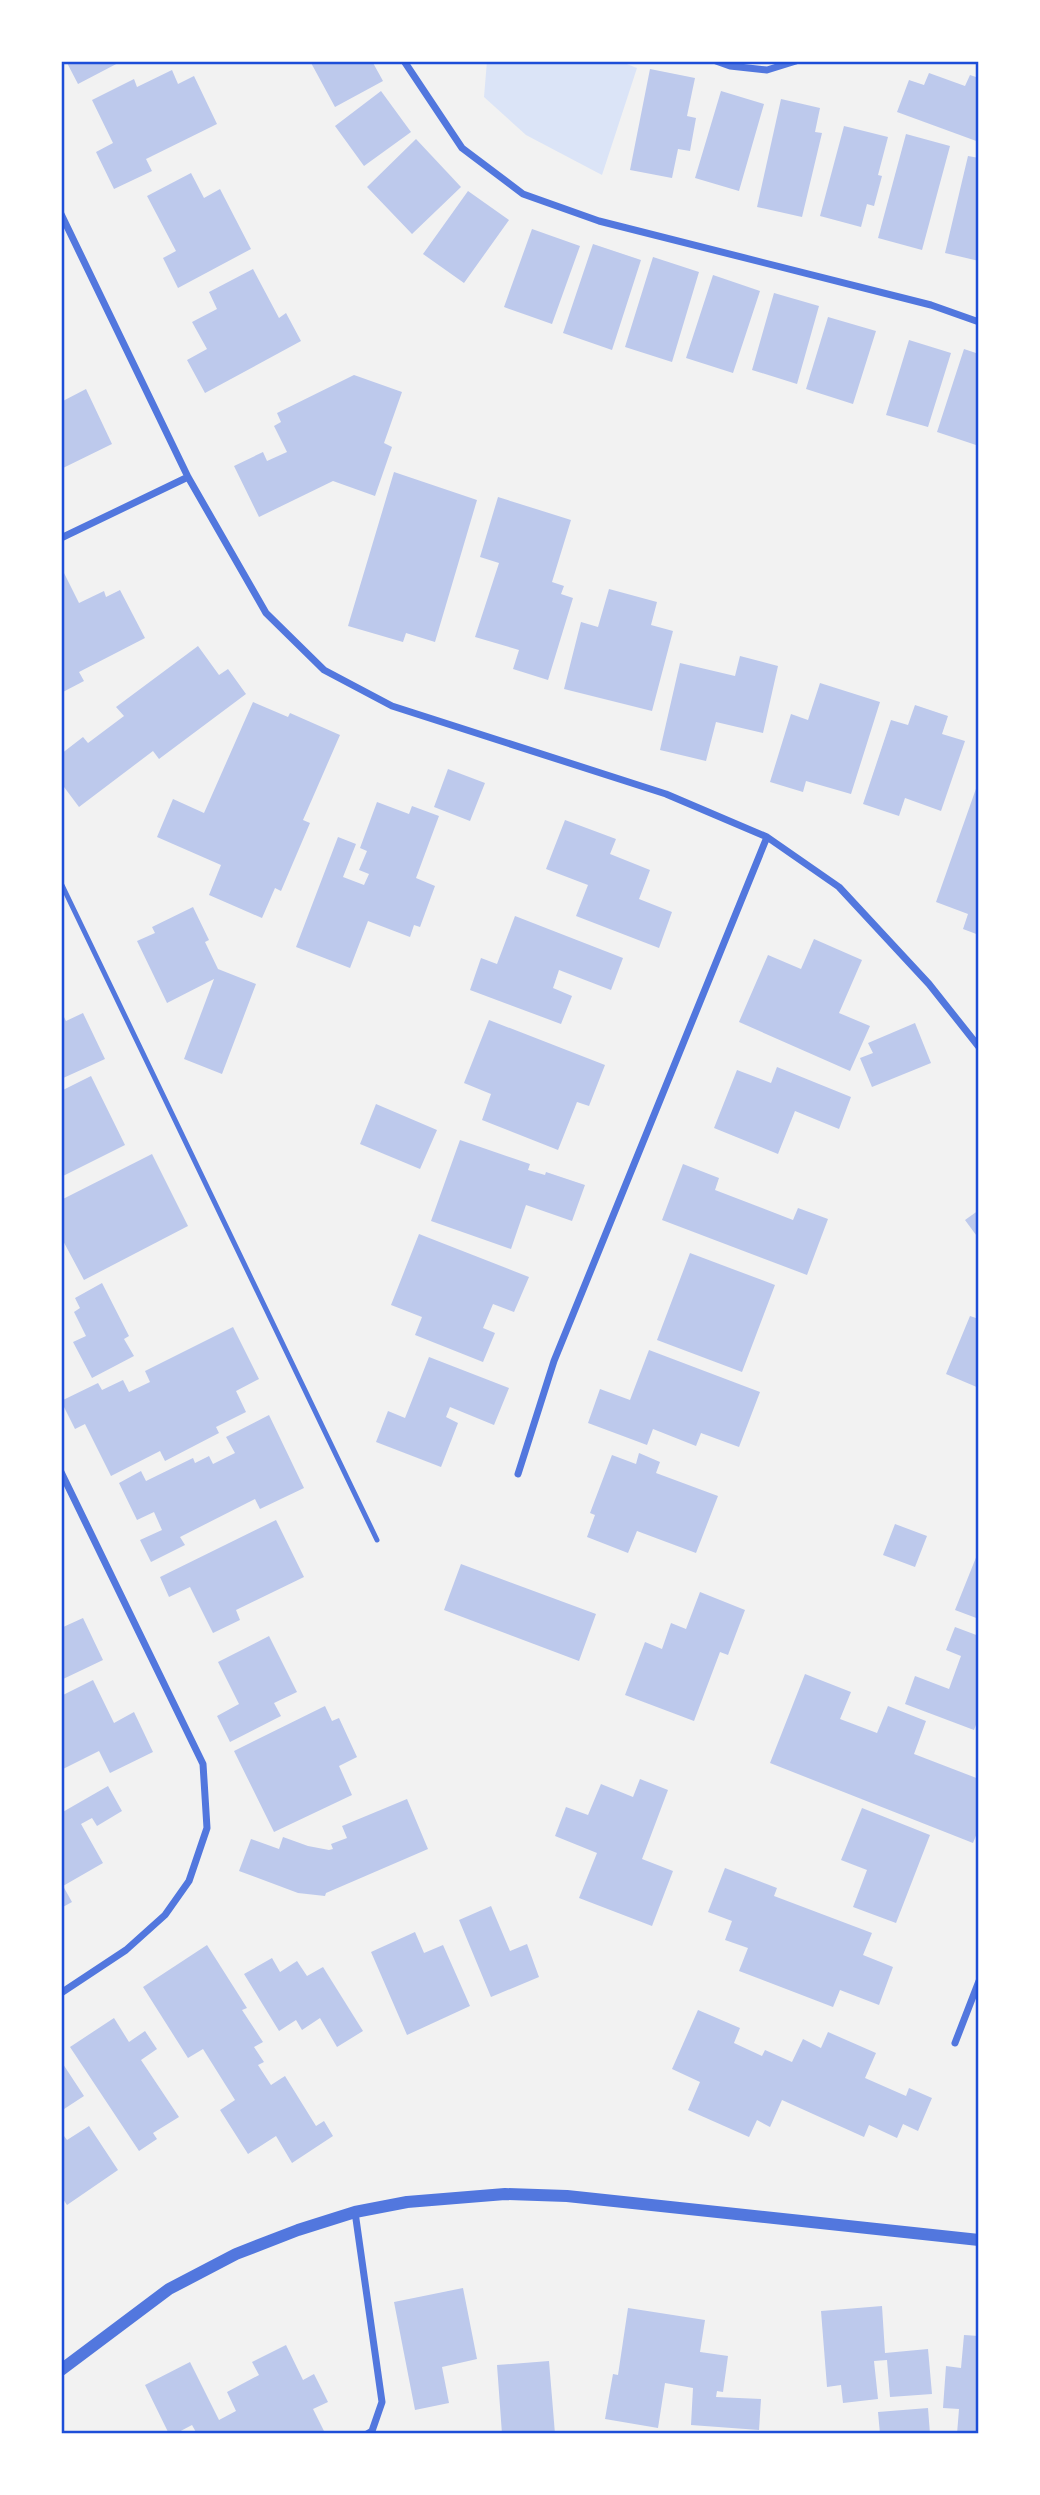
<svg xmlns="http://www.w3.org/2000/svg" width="1040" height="2495" font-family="'Noto Sans',sans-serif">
	<rect width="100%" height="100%" fill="#f2f2f2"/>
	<path fill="#dbe4f7" d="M487 61H619L637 68 602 175 526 135 484 97Z"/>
	<path fill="#bdc9ec" d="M66 61H122L78 84Z
		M310 61H372L383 81 335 107Z
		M650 69 695 78 687 116 696 118 690 151 678 149 672 178 630 170Z
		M172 70 178 84 194 76 217 124 146 159 152 171 114 189 96 152 113 143 92 100 134 79 137 87Z
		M929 73 965 86 970 75 979 78V142L897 112 909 80 924 85Z
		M381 91 411 132 364 166 335 126Z
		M721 91 764 104 739 191 695 178Z
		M781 99 820 108 815 132 822 133 802 217 757 207Z
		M844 126 888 137 878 175 882 176 874 206 867 204 861 227 820 216Z
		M906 134 950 146 922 250 878 238Z
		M416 139 461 187 412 234 367 187Z
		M968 156 979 158V261L945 253Z
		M191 173 204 198 220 189 251 249 178 288 163 258 176 251 147 196Z
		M468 191 509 220 464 283 423 254Z
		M532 229 580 246 552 324 504 307Z
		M593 244 641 260 612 350 563 333Z
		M653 257 699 272 672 362 625 347Z
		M253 269 279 318 286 313 301 341 205 393 187 360 207 349 192 322 217 309 209 292Z
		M713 275 760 291 733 373 686 358Z
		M774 293 819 306 797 384 752 370Z
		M828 317 876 331 853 404 806 389Z
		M909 340 951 353 928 427 886 415Z
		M964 349 979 354V446L937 432Z
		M354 375 402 392 384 443 392 447 375 496 333 481 259 517 234 466 263 452 267 461 287 452 274 426 281 422 277 413Z
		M86 389 112 444 61 469V402Z
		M394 472 477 500 435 642 406 633 403 642 348 626Z
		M498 497 571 520 552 582 564 586 561 594 573 598 548 680 513 669 519 650 475 637 499 563 480 557Z
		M64 573 79 603 104 591 106 597 120 590 145 638 79 672 84 681 61 693V575Z
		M609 589 657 602 651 625 673 631 652 711 564 689 581 622 598 627Z
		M198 646 219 675 228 669 246 694 159 759 153 751 79 807 61 783V754L83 737 88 743 124 716 116 707Z
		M740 656 778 666 763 733 716 722 706 761 660 750 680 663 735 676Z
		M820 683 880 702 851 794 806 781 803 792 770 782 791 714 808 720Z
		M253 702 288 717 290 713 340 735 303 820 310 823 281 891 275 888 262 918 209 895 221 865 157 837 173 799 204 813Z
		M915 705 948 716 942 734 965 741 941 811 905 798 899 816 863 804 891 720 908 725Z
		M448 769 485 783 470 821 434 807Z
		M978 783H979V935L963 929 968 914 936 902Z
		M377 802 409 814 412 806 439 816 416 878 435 886 420 927 414 925 410 937 368 921 350 968 296 947 338 837 356 844 343 877 364 885 369 874 359 870 367 851 360 848Z
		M565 820 616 839 610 854 650 870 639 899 672 912 659 948 576 916 588 885 546 869Z
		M193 907 209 940 205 942 218 969 256 984 222 1074 184 1059 214 979 167 1003 137 941 155 933 152 927Z
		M515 916 623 958 611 990 559 970 553 988 572 996 561 1024 470 990 481 958 497 964Z
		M814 939 862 960 839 1013 870 1026 850 1071 739 1022 768 955 801 969Z
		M61 1011 66 1021 83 1013 105 1059 61 1079Z
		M489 1020 605 1065 589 1106 577 1102 558 1150 482 1120 491 1094 464 1083Z
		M915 1023 931 1063 872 1087 860 1058 873 1053 868 1043Z
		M777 1067 851 1097 839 1129 795 1111 778 1154 714 1128 737 1070 771 1083Z
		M91 1076 125 1145 61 1177V1091Z
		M376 1104 437 1130 420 1169 360 1144Z
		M460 1140 530 1164 528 1170 545 1175 546 1172 585 1185 572 1221 526 1205 511 1249 431 1221Z
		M152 1154 188 1226 84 1280 61 1237V1200Z
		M683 1164 719 1178 715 1190 793 1220 798 1208 828 1219 807 1275 662 1220Z
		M979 1210V1239L965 1220Z
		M419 1234 529 1277 514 1312 493 1304 483 1328 495 1333 483 1362 415 1335 422 1317 391 1305Z
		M690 1253 775 1285 742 1372 657 1340Z
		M102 1283 129 1336 124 1339 134 1356 92 1378 73 1342 86 1336 74 1312 80 1308 75 1298Z
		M970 1316 979 1319V1388L946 1374Z
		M233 1327 259 1379 236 1391 246 1412 216 1427 219 1433 165 1461 160 1451 111 1476 85 1424 75 1429 61 1401 98 1383 102 1390 123 1380 129 1392 150 1382 145 1371Z
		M649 1350 760 1392 739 1447 701 1433 696 1446 653 1429 647 1445 588 1423 600 1389 630 1400Z
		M429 1357 509 1388 494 1425 450 1407 446 1417 458 1423 441 1467 376 1442 388 1411 405 1418Z
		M269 1415 304 1488 260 1509 255 1499 180 1537 185 1545 151 1562 140 1540 162 1530 154 1512 137 1520 119 1483 141 1471 146 1481 193 1458 195 1463 209 1456 213 1464 235 1453 226 1437Z
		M639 1453 660 1462 656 1473 718 1496 696 1553 637 1531 628 1553 587 1537 595 1515 590 1513 612 1455 636 1464Z
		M276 1520 304 1577 236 1610 240 1620 213 1633 190 1587 169 1597 160 1577Z
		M895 1524 927 1536 915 1567 883 1555Z
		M979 1550V1619L955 1610Z
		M461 1564 596 1614 579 1661 444 1610Z
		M700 1592 745 1610 728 1655 720 1652 694 1721 625 1695 645 1642 662 1649 671 1623 686 1629Z
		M83 1618 103 1660 61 1680V1628Z
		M955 1627 979 1636V1717L974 1730 905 1704 915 1676 949 1689 961 1656 946 1650Z
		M269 1636 297 1692 274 1703 281 1716 230 1742 217 1716 239 1704 218 1662Z
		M805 1674 851 1692 840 1719 877 1733 888 1706 926 1721 914 1754 979 1779V1828L973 1843 770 1763Z
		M93 1680 114 1723 134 1712 153 1752 110 1773 99 1751 61 1770V1696Z
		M325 1706 332 1721 339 1718 357 1757 339 1766 352 1795 274 1832 234 1751Z
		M640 1779 668 1790 642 1859 673 1871 652 1926 579 1898 597 1853 555 1836 566 1807 588 1815 601 1784 633 1797Z
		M108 1786 122 1811 97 1826 92 1818 81 1824 103 1863 63 1886 72 1902 61 1908V1813Z
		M407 1799 428 1849 326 1893 325 1896 298 1893 239 1871 251 1839 279 1849 283 1837 308 1846 329 1850 333 1849 331 1844 347 1838 342 1826Z
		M862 1808 930 1835 896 1923 853 1907 867 1870 841 1860Z
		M725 1868 777 1888 774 1896 872 1933 863 1955 893 1967 879 2005 840 1990 833 2007 739 1971 748 1948 725 1940 732 1921 708 1912Z
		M491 1906 510 1951 527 1944 539 1977 491 1997 459 1920Z
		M415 1932 424 1953 443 1945 470 2006 407 2035 371 1952Z
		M207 1945 247 2008 242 2010 263 2042 254 2047 264 2062 258 2065 271 2085 285 2076 316 2126 324 2121 333 2136 292 2163 276 2136 248 2154 220 2110 235 2100 203 2049 188 2058 143 1987Z
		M272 1958 280 1972 297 1961 307 1976 323 1967 363 2031 337 2047 320 2018 302 2030 296 2020 279 2031 244 1974Z
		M698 2010 740 2028 734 2043 762 2056 765 2050 792 2062 803 2039 821 2048 828 2032 876 2053 865 2078 906 2096 909 2088 932 2098 918 2131 903 2124 897 2138 869 2125 864 2137 782 2100 770 2127 757 2120 749 2137 688 2110 700 2082 672 2069Z
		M114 2018 129 2042 145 2031 157 2049 141 2060 179 2117 153 2133 157 2139 139 2151 70 2047Z
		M61 2061 84 2096 61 2111Z
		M89 2126 118 2170 67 2205 61 2196V2132L67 2140Z
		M463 2288 477 2359 442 2367 449 2403 415 2410 394 2302Z
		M882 2306 885 2353 928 2349 932 2394 890 2397 887 2360 874 2361 878 2399 843 2403 841 2385 827 2387 821 2311Z
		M628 2308 705 2320 700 2352 728 2356 723 2392 717 2391 716 2397 761 2399 759 2430 691 2425 693 2388 665 2383 658 2428 605 2419 613 2374 618 2375Z
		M964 2335 979 2336V2434H957L959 2409 943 2408 946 2366 961 2368Z
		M286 2345 303 2380 314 2374 328 2402 313 2409 324 2431 318 2434H197L192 2425 175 2434H169L145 2385 190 2362 219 2420 236 2411 227 2392 259 2375 252 2362Z
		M549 2361 555 2434H502L497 2365Z
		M928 2408 930 2434H880L878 2412Z"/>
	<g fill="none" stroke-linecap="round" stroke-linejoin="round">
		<path stroke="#5277de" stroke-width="5" d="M61 883 377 1540"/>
		<path stroke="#5277de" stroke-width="7" d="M404 61 462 148 523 194 599 221 931 305 979 322
			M716 61 730 66 767 70 796 61
			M61 214 188 477 266 613 324 670 392 706 666 794 767 837 839 887 929 984 979 1047
			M61 538 188 477
			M61 1472 203 1764 207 1828 189 1881 165 1915 126 1950 61 1993
			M518 1474 554 1361 767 837
			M955 2043 979 1981
			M355 2212 382 2402 372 2431 367 2434"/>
		<path stroke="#5277de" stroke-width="12" d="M61 2370 169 2289 236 2254 298 2230 355 2212 407 2202 505 2194 567 2196 979 2240"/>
	</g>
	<rect width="1040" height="2495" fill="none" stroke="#ffffff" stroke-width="126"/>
	<rect x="63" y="63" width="914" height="2369" fill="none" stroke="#1d4ed8" stroke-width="2.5"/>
</svg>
